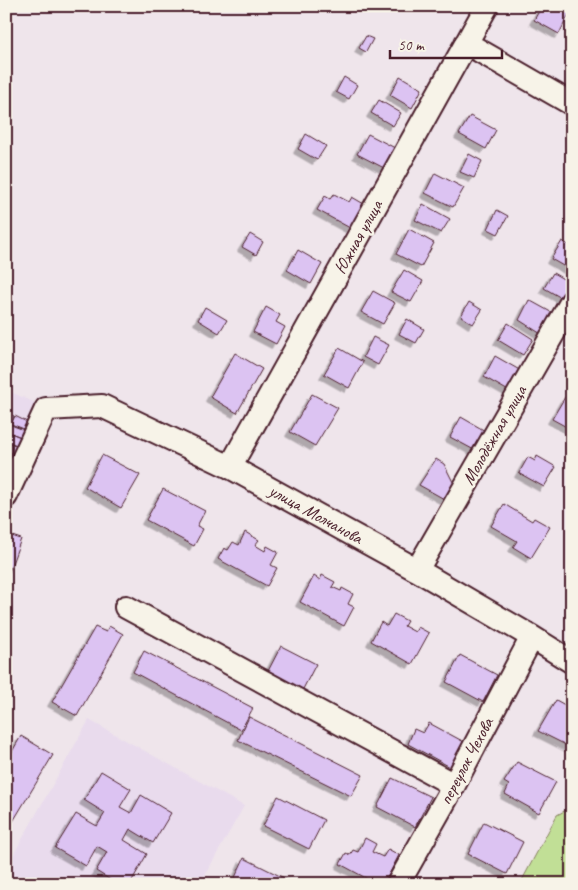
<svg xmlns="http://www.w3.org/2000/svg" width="578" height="890" font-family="Caveat,sans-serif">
	<defs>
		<filter id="shadow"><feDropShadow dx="-4.5" dy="4.5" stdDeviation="0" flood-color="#0004"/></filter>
	</defs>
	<rect width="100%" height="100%" fill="#efe5eb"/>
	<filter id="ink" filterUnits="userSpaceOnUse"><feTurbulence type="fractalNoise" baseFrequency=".02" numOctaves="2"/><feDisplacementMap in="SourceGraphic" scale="10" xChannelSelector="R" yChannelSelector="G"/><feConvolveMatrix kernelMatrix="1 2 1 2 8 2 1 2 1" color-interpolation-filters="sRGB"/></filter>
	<g filter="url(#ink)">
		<path fill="#e9dbed" d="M6 390 43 406 6 495Z
			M89 720 244 806 200 884H6V868Z"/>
		<path fill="#c1df96" stroke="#867f60" d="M572 807V884H520L557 815Z"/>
		<path fill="#dcc3f2" stroke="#4a1f2b" filter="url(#shadow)" d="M542 6H568L572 8 559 34 534 20Z
			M366 36 373 39 366 52 359 48Z
			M400 76 422 89 412 108 390 95Z
			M344 77 357 85 349 99 336 92Z
			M379 100 401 113 393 126 371 113Z
			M470 116 496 130 486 149 459 134Z
			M306 134 326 146 317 160 298 149Z
			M368 134 395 148 384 168 357 154Z
			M469 154 482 161 474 178 460 172Z
			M435 173 464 188 453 207 425 193Z
			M334 194 349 202 352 197 364 204 350 228 317 210 325 196 330 199Z
			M423 204 450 219 441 233 415 220Z
			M497 210 508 216 498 234 488 229Z
			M409 229 434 243 421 267 396 254Z
			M250 234 263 242 256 255 242 247Z
			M562 241 572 247V271L551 259Z
			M298 250 322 264 311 284 287 270Z
			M404 270 423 281 411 302 391 292Z
			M553 273 572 284V289L565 300 544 288Z
			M373 291 395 303 383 324 361 312Z
			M529 300 558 316 546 337 519 320Z
			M469 302 482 310 473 324 461 316Z
			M205 307 227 320 219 333 198 320Z
			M266 307 280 315 276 322 285 327 276 344 253 332Z
			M407 319 424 329 416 343 399 334Z
			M508 323 533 339 523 355 498 340Z
			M373 337 389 345 378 365 363 357Z
			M339 348 363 362 349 388 324 374Z
			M235 353 262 369 237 413 210 397Z
			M495 356 523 372 512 393 484 377Z
			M312 394 338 408 315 446 290 432Z
			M565 397 572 400V430L552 419Z
			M6 413 14 416 11 424 6 422Z
			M15 416 27 422 24 429 11 424Z
			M461 417 487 432 476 451 450 437Z
			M11 425 24 430 21 437 8 432Z
			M8 432 21 437 17 445 6 441V436Z
			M6 441 17 446 14 454 6 450Z
			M6 451 14 454 10 462 6 460Z
			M102 455 140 475 121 508 85 487Z
			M537 456 556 467 544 487 519 473 528 457 535 461Z
			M436 459 444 464 454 484 446 500 419 485Z
			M163 489 205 511 197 526 203 529 194 546 146 520Z
			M504 504 532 521 534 518 550 527 531 558 513 547 517 541 491 526Z
			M245 532 259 540 255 545 265 551 267 546 278 552 271 565 277 568 267 586 218 559 224 548 228 550 233 542 239 545Z
			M6 534 21 539 6 580Z
			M322 575 335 582 332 587 341 591 342 588 353 594 348 604 354 607 344 626 300 602 314 576 320 580Z
			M394 614 407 621 404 626 415 632 418 627 429 633 412 664 371 641 381 622 387 626Z
			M109 626 123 634 77 716 52 702 95 627 106 632Z
			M281 646 316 664 302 691 267 673Z
			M144 651 253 708 241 730 133 672Z
			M460 655 497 675 483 702 446 682Z
			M556 700 572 709V748L538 731Z
			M249 717 363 775 351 796 238 740Z
			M429 723 466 743 452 768 408 744 414 729 423 733Z
			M21 736 53 755 6 833V762Z
			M517 762 556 782 539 813 505 794 509 785 504 782Z
			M101 771 131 789 120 807 131 813 141 795 171 813 153 843 130 829 124 840 147 854 130 884H117L96 871 107 852 97 846 86 866 55 848 76 814 97 826 105 813 84 800Z
			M392 778 431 797 415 827 377 807Z
			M278 796 324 820 309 849 263 826Z
			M484 822 523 842 507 874 468 854Z
			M365 838 376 844 372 852 383 857 388 849 399 855 384 884H377L340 864 346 853 350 855 353 850 358 852Z
			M244 858 292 882 291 884H232Z"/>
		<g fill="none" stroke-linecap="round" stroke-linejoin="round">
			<g stroke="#4a1f2b" stroke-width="26">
				<path id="minor" d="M466 43 572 104
					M230 467 487 6
					M6 496 46 409 102 406 230 467 417 570 532 637 572 662
					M417 570 572 301
					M126 607 454 785
					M398 884 454 785 532 637"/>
			</g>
			<use href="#minor" stroke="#f7f3e8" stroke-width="22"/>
		</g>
	</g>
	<g text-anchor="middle" stroke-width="5" stroke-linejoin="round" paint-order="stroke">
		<g font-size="18" fill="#4a1f2b" stroke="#f7f3e8">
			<text transform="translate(358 237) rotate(-61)" y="6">Южная улица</text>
			<text transform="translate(494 435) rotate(-60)" y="6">Молодёжная улица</text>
			<text transform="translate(316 514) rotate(29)" y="6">улица Молчанова</text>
			<text transform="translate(466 761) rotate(-62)" y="6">переулок Чехова</text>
		</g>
	</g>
	<rect width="578" height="890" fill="none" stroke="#f7f3e8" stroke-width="25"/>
	<rect x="12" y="12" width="553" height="865" fill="none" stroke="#4a1f2b" stroke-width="2" filter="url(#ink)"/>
	<path d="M390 50v8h112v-8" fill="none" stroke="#4a1f2b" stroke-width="2.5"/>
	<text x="398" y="50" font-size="15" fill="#4a1f2b" stroke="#f7f3e8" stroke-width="4" paint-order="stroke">50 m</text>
</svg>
